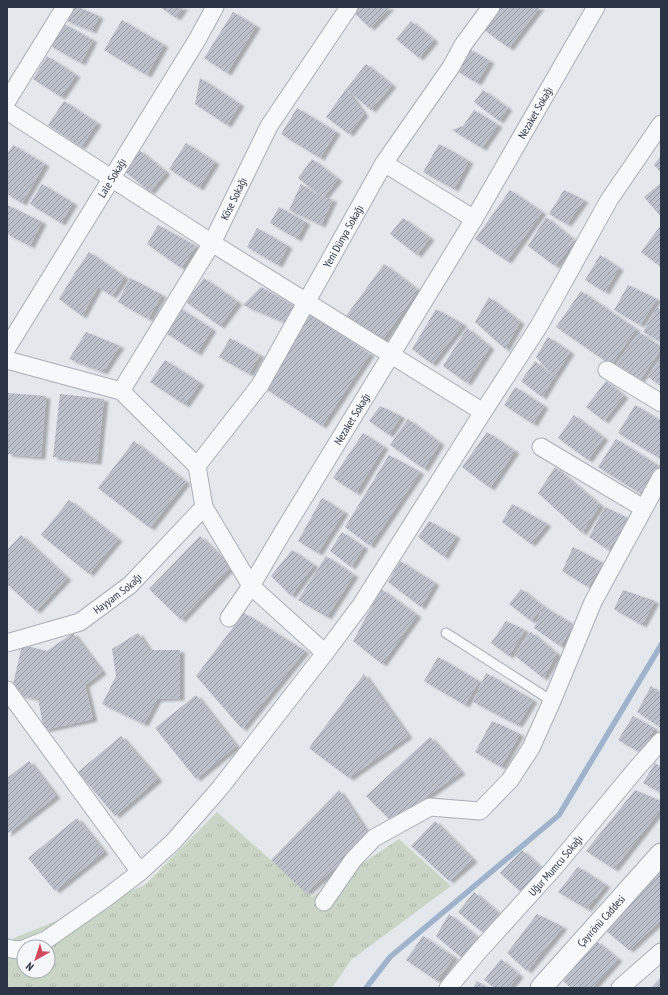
<svg xmlns="http://www.w3.org/2000/svg" width="668" height="995" font-family="'PT Sans Narrow',sans-serif">
	<defs>
		<pattern id="grass-tufts" width="24" height="20" patternUnits="userSpaceOnUse"><rect width="24" height="20" fill="#c9d6c5"/><path d="M3 7l-1-3M5 7V3M7 7l1-3M15 17l-1-3M17 17v-4M19 17l1-3" fill="none" stroke="#adb8ab"/></pattern>
		<pattern id="building-hatch" width="6" height="6" patternUnits="userSpaceOnUse"><rect width="6" height="6" fill="#bbc0ca"/><path d="M-1 1l2-2M0 6l6-6M5 7l2-2" fill="none" stroke="#989da6"/></pattern>
		<filter id="shadow"><feDropShadow dx="4.5" dy="2.5" stdDeviation="1" flood-color="#0004"/></filter>
	</defs>
	<rect width="100%" height="100%" fill="#e4e7ec"/>
	<path fill="url(#grass-tufts)" fill-rule="evenodd" d="M217 812 312 897 399 839 451 886 351 960 332 988H7V945L14 938 145 885ZM24 947H48V971H24Z"/>
	<g fill="none" stroke-linecap="round" stroke-linejoin="round">
		<path stroke="#9fb4cc" stroke-width="5.5" d="M366 988 390 957 559 815 661 645"/>
	</g>
	<path fill="url(#building-hatch)" filter="url(#shadow)" d="M67 7H78L99 16 92 31 65 20Z
		M160 7H184L176 18Z
		M349 7H390L370 28 349 8Z
		M499 7H540L509 48 483 29Z
		M233 12 256 26 227 73 204 58Z
		M122 20 164 45 147 75 104 50Z
		M411 21 434 40 419 58 396 39Z
		M62 23 93 40 81 63 49 45Z
		M469 49 490 61 477 83 457 71Z
		M47 56 76 75 61 97 33 79Z
		M366 64 392 85 371 110 346 89Z
		M200 78 240 104 227 125 195 104Z
		M346 89 364 114 349 134 326 117Z
		M483 90 508 108 499 121 474 102Z
		M64 101 97 123 81 147 48 125Z
		M297 108 336 132 320 158 281 134Z
		M474 110 498 125 482 148 452 130 463 126Z
		M186 143 215 162 199 188 169 169Z
		M439 144 469 161 454 189 423 172Z
		M13 145 45 164 22 203 7 194V154Z
		M139 150 166 172 150 192 123 170Z
		M661 155V173L654 165Z
		M312 159 338 179 323 198 298 178Z
		M661 183V217L644 197Z
		M42 184 73 203 61 223 30 204Z
		M301 184 323 198 333 199 321 225 289 210Z
		M510 190 542 212 507 261 475 239Z
		M564 190 584 200 567 224 549 214Z
		M7 205 42 222 30 246 7 234Z
		M279 207 306 222 297 239 270 223Z
		M546 217 575 241 555 266 528 246Z
		M403 218 430 238 417 255 390 234Z
		M158 225 196 246 181 268 147 244Z
		M661 225V267L641 252Z
		M257 228 288 246 278 265 247 247Z
		M89 252 125 277 112 296 95 285 98 287 82 316 59 299 76 271Z
		M600 255 619 268 605 292 585 280Z
		M384 264 418 290 381 342 346 316Z
		M130 278 162 295 148 319 118 302Z
		M204 278 238 302 220 326 186 302Z
		M628 285 657 299 640 325 614 310Z
		M261 287 296 307 288 324 243 305Z
		M581 291 636 329 611 365 556 327Z
		M489 297 520 322 505 349 475 322Z
		M178 307 212 329 197 353 163 331Z
		M657 307 661 310V342L643 332Z
		M436 309 463 324 432 364 412 349Z
		M308 313 370 354 322 426 260 385Z
		M467 328 490 347 467 383 443 366Z
		M86 332 120 346 103 372 69 359Z
		M639 332 661 347V349L640 380 616 364Z
		M548 337 570 352 554 377 536 357Z
		M230 338 260 355 249 374 219 357Z
		M661 358V386L648 377Z
		M165 360 200 383 185 405 150 382Z
		M535 361 554 377 542 397 521 381Z
		M606 381 624 396 604 421 586 407Z
		M515 387 544 406 533 424 504 405Z
		M7 393 46 396 41 457 7 454Z
		M60 394 104 399 97 462 53 457Z
		M635 405 661 421V459L618 433Z
		M380 406 401 416 389 435 369 421Z
		M574 415 604 438 588 460 558 438Z
		M408 419 440 443 424 469 390 445Z
		M487 432 515 451 490 488 462 467Z
		M363 433 384 447 356 493 333 478Z
		M616 439 659 466 641 494 598 467Z
		M134 441 186 482 150 528 98 488Z
		M389 455 420 472 370 546 345 527Z
		M555 467 600 505 582 533 538 493Z
		M322 498 344 512 318 553 298 541Z
		M69 500 118 539 89 574 41 535Z
		M512 504 547 524 531 544 502 522Z
		M605 507 630 519 608 550 589 537Z
		M429 521 456 536 444 557 418 537Z
		M342 532 364 547 351 567 330 551Z
		M21 535 67 578 36 611 7 584V550Z
		M200 536 231 567 181 620 149 589Z
		M573 547 603 563 588 587 562 571Z
		M292 550 314 565 291 596 271 576Z
		M326 556 354 575 327 617 298 600Z
		M400 561 435 583 421 607 388 582Z
		M381 589 417 615 382 664 353 641Z
		M521 589 543 606 574 625 560 646 534 628 543 606 531 621 509 604Z
		M623 590 655 601 642 625 614 609Z
		M244 613 305 651 242 729 196 676Z
		M506 621 525 630 509 656 491 643Z
		M531 632 557 654 543 678 514 655Z
		M73 633 102 672 85 685 93 719 44 730 38 699 11 693 22 645 47 651Z
		M138 633 149 650H180V698L157 699 144 724 102 704 116 676 112 649Z
		M438 657 479 681 465 705 424 681Z
		M486 673 533 700 518 725 473 702Z
		M364 674 408 736 349 778 309 748Z
		M651 686 661 694V728L637 712Z
		M196 695 236 746 196 779 155 728Z
		M633 716 654 728 643 754 618 740Z
		M492 721 520 734 501 767 475 752Z
		M121 736 158 779 115 816 78 772Z
		M430 737 461 772 392 822 366 796Z
		M29 761 56 796 7 834V778Z
		M655 763 661 767V793L643 783Z
		M339 790 370 837 306 893 271 860Z
		M635 790 661 801V809L614 869 586 851Z
		M77 818 104 852 55 891 28 858Z
		M435 821 473 860 449 881 411 846Z
		M522 850 543 870 521 892 500 873Z
		M661 865V920L629 950 604 929Z
		M578 867 606 885 587 909 558 892Z
		M474 892 503 917 487 936 458 912Z
		M449 914 477 937 462 958 436 936Z
		M537 914 563 927 527 971 507 953Z
		M423 936 454 957 437 981 406 960Z
		M596 941 618 959 592 988H571L563 981Z
		M501 959 519 975 509 988H495L484 980Z
		M661 977V988H651Z
		M477 981 488 988H473Z"/>
	<g fill="none" stroke-linecap="round" stroke-linejoin="round">
		<g stroke="#a9aeb7" stroke-width="11">
			<path id="service" d="M446 633 552 701"/>
		</g>
		<g stroke="#a9aeb7" stroke-width="19">
			<g id="minor">
				<path d="M7 101 65 7"/>
				<path d="M7 111 212 243 483 412"/>
				<path d="M384 163 474 219"/>
				<path id="s1" d="M7 348 197 40 215 7"/>
				<path d="M7 360 121 391 197 466 204 507 251 586 325 653"/>
				<path d="M607 370 661 403"/>
				<path id="s2" d="M121 391 212 243 269 126 349 7"/>
				<path d="M541 447 643 508"/>
				<path id="s3" d="M197 466 260 385 384 163 451 67 463 45 491 7"/>
				<path id="s4" d="M229 618 251 586 281 535 474 219 596 7"/>
				<path id="s5" d="M7 643 80 622 130 585 204 507"/>
				<path d="M7 690 140 872"/>
				<path d="M324 902 353 860 374 838 430 807 480 811 510 780 531 748 552 701 593 602 661 477"/>
				<path d="M28 947 46 940 106 898 140 872 173 842 220 788 325 653 361 605 483 412 539 326 609 200 661 124"/>
				<path d="M7 948 17 950 24 949"/>
				<path id="s6" d="M448 988 478 952 554 868 637 768 661 741"/>
				<path d="M620 988 661 952"/>
			</g>
		</g>
		<g stroke="#a9aeb7" stroke-width="23">
			<g id="tertiary">
				<path id="s7" d="M541 988 661 854"/>
			</g>
		</g>
		<use href="#service" stroke="#f7f8fa" stroke-width="9"/>
		<use href="#minor" stroke="#f7f8fa" stroke-width="17"/>
		<use href="#tertiary" stroke="#f7f8fa" stroke-width="21"/>
	</g>
	<g text-anchor="middle" stroke-width="4" stroke-linejoin="round" paint-order="stroke">
		<g font-size="11" fill="#2b3445" stroke="#f4f6f9">
			<text dy="4" stroke="none"><textPath href="#s4" startOffset="591">Nezaket Sokağı</textPath></text>
			<text dy="4" stroke="none"><textPath href="#s1" startOffset="200">Lale Sokağı</textPath></text>
			<text dy="4" stroke="none"><textPath href="#s2" startOffset="223">Köse Sokağı</textPath></text>
			<text dy="4" stroke="none"><textPath href="#s3" startOffset="273">Yeni Dünya Sokağı</textPath></text>
			<text dy="4" stroke="none"><textPath href="#s4" startOffset="234">Nezaket Sokağı</textPath></text>
			<text dy="4" stroke="none"><textPath href="#s5" startOffset="123">Hayyam Sokağı</textPath></text>
			<text dy="4" stroke="none"><textPath href="#s6" startOffset="163">Uğur Mumcu Sokağı</textPath></text>
			<text dy="4" stroke="none"><textPath href="#s7" startOffset="90">Çayırönü Caddesi</textPath></text>
		</g>
	</g>
	<rect width="668" height="995" fill="none" stroke="#2b3445" stroke-width="16"/>
	<g transform="translate(36 959) rotate(219)"><circle r="19" fill="#f4f6f9" stroke="#a4a8b1"/>
	<path d="M0-3L7 15L0 10L-7 15Z" fill="#d1495b"/>
	<text y="-6" font-size="11" font-weight="bold" text-anchor="middle" fill="#2b3445">N</text>
	</g>
</svg>
